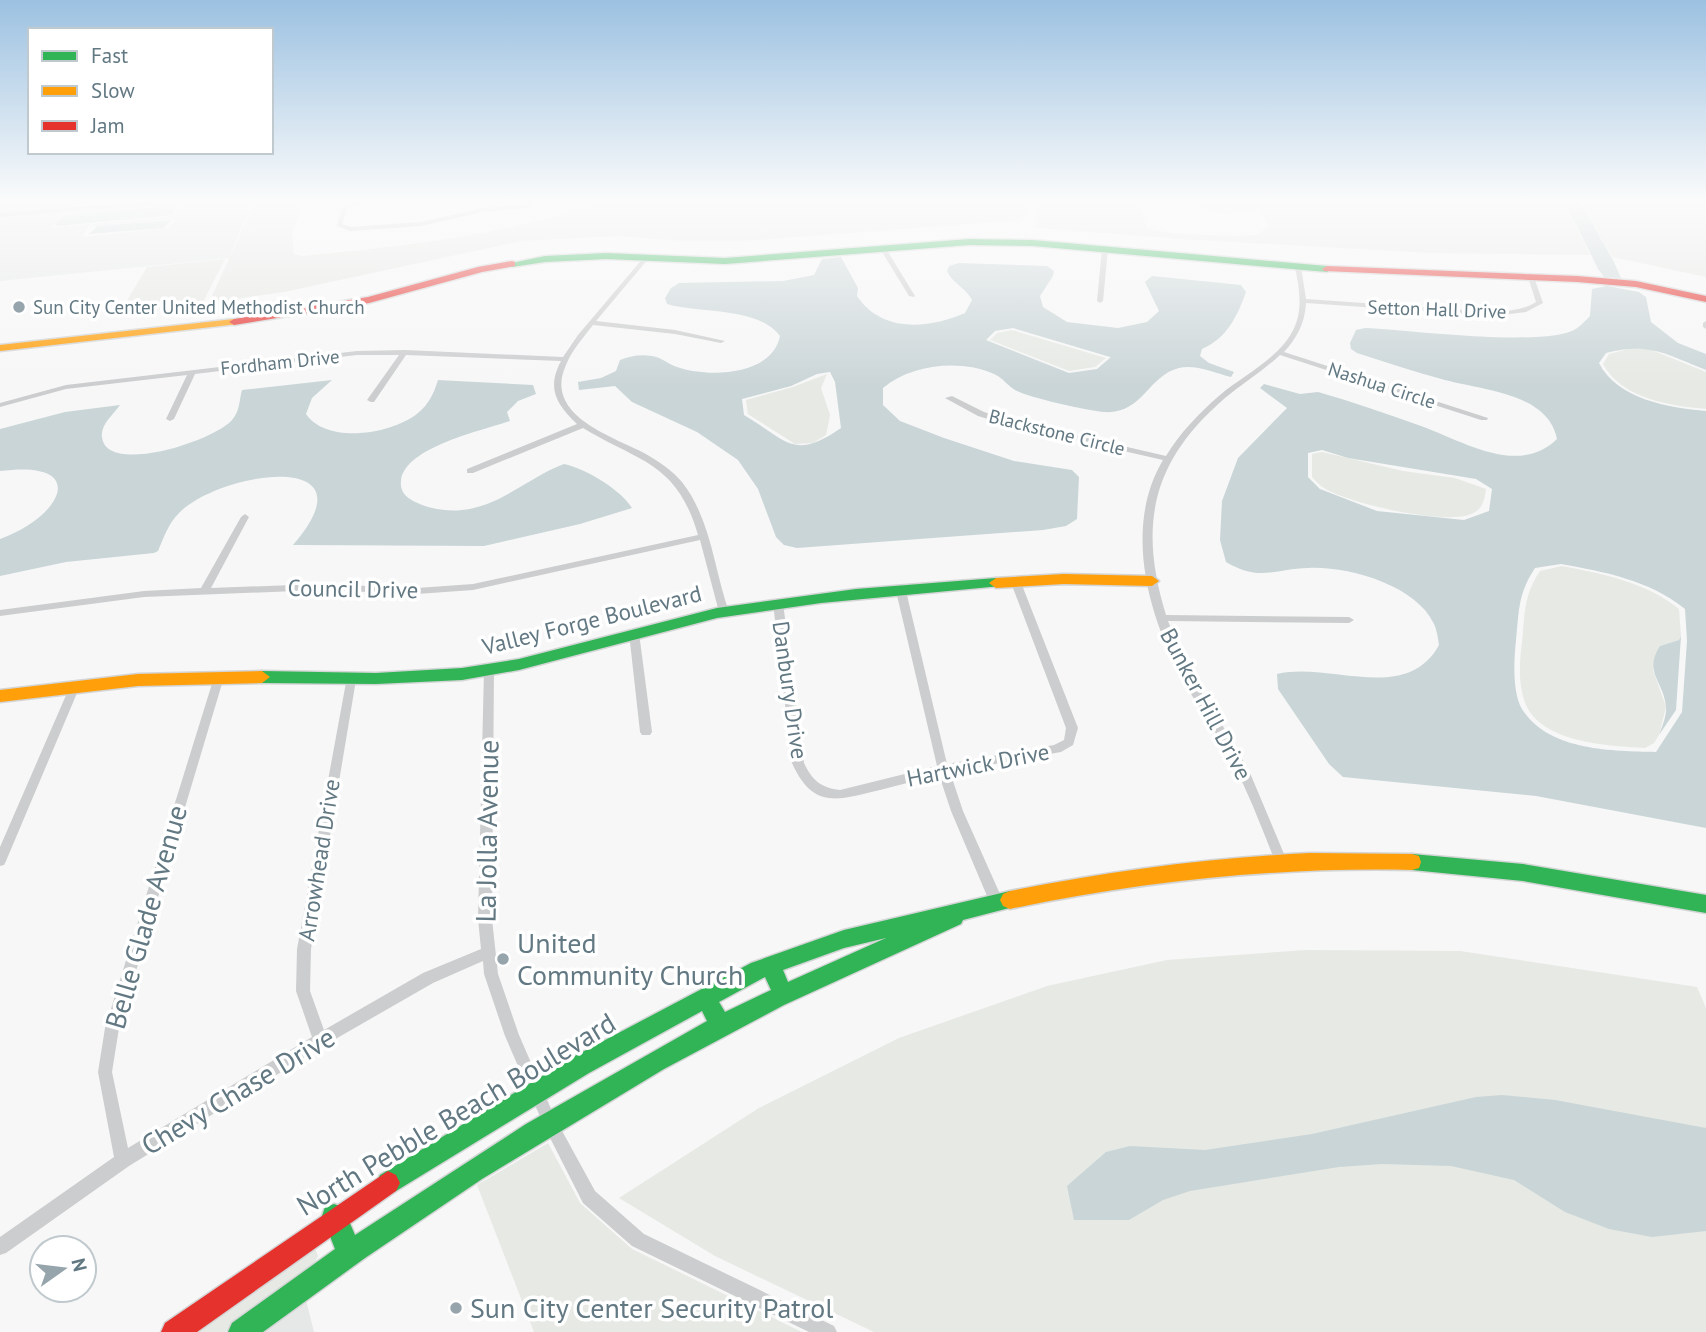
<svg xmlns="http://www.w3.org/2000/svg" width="1706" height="1332" font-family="'PT Sans',sans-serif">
	<rect width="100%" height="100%" fill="#f7f7f7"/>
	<path fill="#e6e8e8" d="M0 200H74L51 228 90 224 82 237 169 228 175 219 91 227 93 224 169 217 176 215 180 207 169 205 64 215 68 210 186 200H253L229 258 0 281Z
		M306 1300 314 1332H260Z"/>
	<path fill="#e6e9e4" d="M256 200H307L292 231 294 254 302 256C399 246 499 237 591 205L588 200H1027L1028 210 1020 220 744 241H682L618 236 522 241 284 292 222 301 211 298Z
		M1034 200H1137L1147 228 1174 234 1238 236 1257 235 1269 226 1261 213 1256 210 1224 214 1201 208 1196 200H1564L1590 255 1429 253 1181 239 1038 228 1034 226 1037 222Z
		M1579 200H1706V277L1612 257Z
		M225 259 202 304 119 314 147 267Z
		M1012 330 1106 358 1095 367 1069 371 990 340 997 333Z
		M1629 349H1649L1706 372V409C1670 406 1621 398 1603 364L1609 354Z
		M827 374 821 388 830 415 826 435 813 443 795 444 748 414 746 400 793 387Z
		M1322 452 1403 471 1455 478 1486 489C1485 497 1483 508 1475 512 1453 528 1347 503 1324 488 1320 486 1316 481 1312 477V454Z
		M1562 566C1603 574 1646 582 1679 609L1681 636 1679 640 1660 646 1653 670 1666 707 1659 735 1654 743 1645 748C1610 746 1545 743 1527 707 1518 688 1519 663 1522 643 1525 613 1523 597 1540 571Z
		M1306 950 1460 951 1697 987 1706 1008V1332H874L715 1256 619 1198 759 1108 899 1038 1047 986 1167 960Z
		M548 1143 580 1203 632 1249 802 1332H534L477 1185Z
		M314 1246 318 1256 312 1268 225 1332H188Z"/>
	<path fill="#cad5d7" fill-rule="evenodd" d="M1564 200H1579L1613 260 1621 278 1604 277 1598 269Z
		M168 206 177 207 173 215 58 226 55 224 63 216 70 215Z
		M172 220 163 228 89 234 97 226Z
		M841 257 858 288 857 296C882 333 928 329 965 313L972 300C966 288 952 283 947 271L949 266 959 263 1047 266 1054 271 1053 276 1040 296 1043 307 1067 322 1118 328 1147 322 1159 311 1145 282 1152 276 1241 285 1246 292C1237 317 1227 338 1202 349L1200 356 1209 363 1234 372 1231 377C1215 373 1195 364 1179 368 1147 376 1143 415 1103 412 1086 410 1029 398 1015 390 1008 386 1002 377 994 374 961 359 911 364 883 388V405L900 421 944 438 1014 461 1072 470 1079 477 1077 519 1066 526 1043 530 797 548 784 545 776 537 758 489 738 460 697 432 632 402 615 386 579 390 578 382 601 378 616 371 620 360C631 356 640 354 652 356 661 357 668 364 677 367 709 378 772 376 780 336 757 306 701 314 667 304L665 298 671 288 679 283 783 281 814 275 822 259ZM1013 328 1110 357H1111L1097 369 1069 373 986 340 995 331ZM830 372 835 382 841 428C793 461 788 441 744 415L742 399 791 386 817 374Z
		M1607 286 1639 292 1646 297 1651 322 1678 343 1706 354V370C1666 354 1649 342 1606 353L1599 363C1617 399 1669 408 1706 411V828L1536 796 1343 777 1329 764 1278 689 1277 674C1330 661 1406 705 1439 645 1438 639 1437 630 1434 624 1416 585 1348 566 1308 568 1273 569 1260 582 1226 562L1220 540 1222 501 1238 458 1287 408 1260 388 1264 384 1300 394 1318 392C1353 402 1387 414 1421 426 1463 441 1518 477 1557 439 1548 393 1482 390 1445 380 1415 372 1386 362 1357 353L1351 349 1350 343 1356 330 1365 328C1409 330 1540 347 1574 330 1580 327 1585 321 1590 316L1592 289ZM1322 450 1348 458 1476 479 1492 489 1489 511 1464 520 1377 511 1320 489 1308 477V453ZM1561 564C1605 572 1649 580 1685 609L1687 641 1682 712 1656 752C1612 751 1548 751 1522 709 1512 692 1514 659 1516 640 1519 610 1518 594 1535 568Z
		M332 380 312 398 306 414C327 445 393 434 418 413 429 404 434 393 438 380L533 385 536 394 518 401 507 412 510 421C484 430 404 447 401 481 400 488 403 495 410 499 424 508 445 512 462 510 501 506 529 477 564 464 586 469 620 489 632 508L580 524 484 546 298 545H293C377 448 220 471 179 513 168 524 164 537 158 551L154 553 66 562 0 576V539C62 517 91 459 0 471V429L65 412 120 405C114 414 100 425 102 437 106 476 214 441 232 420 240 411 239 401 242 390Z
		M1681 636 1676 710 1659 735C1662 727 1667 715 1666 707 1664 681 1643 673 1660 646L1679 640Z
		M1502 1095 1555 1100 1706 1128V1231L1652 1237 1609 1229 1565 1212 1514 1180 1451 1166 1382 1164 1339 1167 1190 1191 1163 1200 1129 1220H1074L1067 1186 1106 1152 1130 1146 1205 1150 1312 1134 1476 1097Z"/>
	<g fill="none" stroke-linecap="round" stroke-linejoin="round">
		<g stroke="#d4d5d6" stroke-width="3">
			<path id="fast" d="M969 239 1033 240 1327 266 1332 269 1327 272 1033 246 969 245 725 264 606 259 545 262 512 267 507 264 545 256 606 253 725 258Z
				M996 578 1003 583 1001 586 821 603 717 618 519 670 462 680 376 684 262 683 254 677 262 671 376 673 462 668 519 659 717 608 856 589Z
				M1412 854 1523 864 1706 895V913L1523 881 1412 870 1405 868 1403 862 1405 856Z
				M1010 891 1017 894 1020 900 1017 906 963 920 961 924 784 1005 664 1069 482 1179 365 1258 263 1332H228L232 1323 335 1249 322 1216 325 1207 334 1204 343 1207 355 1235 526 1124 707 1021 702 1011 589 1073 396 1191 388 1195 380 1191 376 1183 380 1175 573 1057 751 963 844 930ZM886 938 788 982 783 970 844 948ZM765 977 771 990 725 1012 719 1002Z"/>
		</g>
		<g stroke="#d4d5d6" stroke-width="3">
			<path id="slow" d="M234 319 238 320V324L0 351V345Z
				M1064 574 1152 576 1159 581 1152 586 1064 584 996 588 989 583 996 578Z
				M262 671 270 677 262 683 138 686 0 702V690L138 674Z
				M1310 853 1412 854 1419 856 1421 862 1419 868 1412 870C1275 867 1144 881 1010 909L1003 906 1000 900 1003 894 1010 891C1109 871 1208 858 1310 853Z"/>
		</g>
		<g stroke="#d4d5d6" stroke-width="3">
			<path id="jam" d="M512 261 515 262V266L482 272 369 303 234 325 229 322 234 319 368 297 478 267Z
				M1327 266 1577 276 1636 281 1706 296V302L1636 287 1577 282 1324 271 1322 269Z
				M388 1171 396 1175 400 1183 396 1191 197 1332H161L165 1323Z"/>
		</g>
		<path fill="#cccdce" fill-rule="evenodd" d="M162 200H182L179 202 0 217V213Z
			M361 200H369L347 209 342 224 351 227 421 222 482 208 527 204 533 200H539L528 208 482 212 421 226 350 231 337 226 342 207Z
			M880 246 885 247 915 296 914 297 909 296 879 247Z
			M1105 247 1108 249 1103 301 1100 303 1097 301 1102 249Z
			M644 257 649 258 596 321 675 330 725 341 721 343 675 334 593 325C583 338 572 350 566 365 543 415 611 436 644 453 658 461 672 470 682 482 711 519 714 569 729 612L728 614H720L719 612 700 540 473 590 417 594 320 590 144 597 0 616V610L144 591 201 588 241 517 245 514 249 517 211 588 320 584 417 588 473 584 698 535C677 462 639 462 583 428L473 473H467V469L577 424C557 405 546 389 561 361L406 355 374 402H371L367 400 399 355H357L195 374 174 419 170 421 166 419 187 375 66 389 0 407V403L66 385 357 351 405 350 563 357 578 335Z
			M1298 265 1301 267 1306 299 1493 312C1509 311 1523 310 1536 302L1528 277 1531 275 1534 277 1543 303 1526 312 1493 316 1306 303C1305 323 1297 338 1284 352L1488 418 1487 420H1481L1280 355C1263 371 1243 383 1225 398 1152 461 1138 524 1166 615L1349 617 1354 620 1349 623 1168 621 1192 678 1233 742 1250 773 1287 861 1285 865 1281 866 1277 865 1275 861C1261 826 1248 791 1230 758 1216 731 1197 706 1183 680 1148 616 1123 527 1163 460L1001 423 978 416 945 398 952 396 984 412 1006 419 1166 456C1180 433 1199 413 1220 395 1245 374 1282 357 1295 326 1303 307 1299 287 1295 267Z
			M1706 321V329L1703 327V323Z
			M1015 577 1020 580 1078 728 1073 745 1061 752 950 772 963 811 1004 903 1002 907 997 909 992 907 990 903 951 811 939 775C919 780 899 785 880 790 838 800 813 810 792 763L773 603 778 600 783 603 804 763C812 780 821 788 840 790L937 766 896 591 901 588 906 591 947 764 1054 745 1064 740 1066 728 1010 580Z
			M634 629 639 633 652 732 650 735H642L640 732 629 633Z
			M489 666 494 670 492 919 498 974 519 1035 555 1118 595 1191 644 1234 834 1326 837 1332H809L632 1246 583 1203 545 1128 505 1036 484 974 483 961 433 983 325 1045 129 1166 6 1253 0 1255V1237L114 1157 98 1072 105 1028 215 674H223L224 677 119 1028 112 1072 128 1148 312 1037 296 991 297 949 347 677 351 676 356 680 311 949 310 991 324 1030 423 973 481 949 478 919 484 670Z
			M75 682 79 683 80 686 6 861 4 865 0 866V847L70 686 71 683Z"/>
		<use href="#fast" fill="#30b455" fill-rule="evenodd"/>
		<use href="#slow" fill="#ff9f0a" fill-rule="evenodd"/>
		<use href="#jam" fill="#e5322d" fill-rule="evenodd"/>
	</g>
	<linearGradient id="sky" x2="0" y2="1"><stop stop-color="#9cc1e1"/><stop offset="0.52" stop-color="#fbfbfb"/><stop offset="1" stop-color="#fbfbfb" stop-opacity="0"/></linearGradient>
	<rect width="1706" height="386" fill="url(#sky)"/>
	<g fill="#96a4ab" stroke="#fff" stroke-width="2.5">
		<circle cx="19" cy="307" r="7"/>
		<circle cx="503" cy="959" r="7"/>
		<circle cx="456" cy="1308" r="7"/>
	</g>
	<g text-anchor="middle" stroke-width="7" stroke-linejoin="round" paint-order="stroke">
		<g font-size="19" fill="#627882" stroke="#fff" text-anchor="start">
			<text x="33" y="314">Sun City Center United Methodist Church</text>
		</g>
		<g font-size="19" fill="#627882" stroke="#fff">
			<text transform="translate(1437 309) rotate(2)" y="7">Setton Hall Drive</text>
			<text transform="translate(280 362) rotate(-6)" y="7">Fordham Drive</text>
			<text transform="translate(1382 385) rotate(18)" y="7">Nashua Circle</text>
			<text transform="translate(1057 432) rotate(14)" y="7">Blackstone Circle</text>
		</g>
		<g font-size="23" fill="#627882" stroke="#fff">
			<text transform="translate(353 589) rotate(1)" y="8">Council Drive</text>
			<text transform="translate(592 620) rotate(-14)" y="8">Valley Forge Boulevard</text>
			<text transform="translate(790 690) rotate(82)" y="8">Danbury Drive</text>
			<text transform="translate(1206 704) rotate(62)" y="8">Bunker Hill Drive</text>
			<text transform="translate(978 765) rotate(-11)" y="8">Hartwick Drive</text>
			<text transform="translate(319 860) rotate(-81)" y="8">Arrowhead Drive</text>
		</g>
		<g font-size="28" fill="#627882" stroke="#fff">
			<text transform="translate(487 831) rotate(-89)" y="10">La Jolla Avenue</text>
			<text transform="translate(146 917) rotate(-74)" y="10">Belle Glade Avenue</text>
			<text transform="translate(238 1091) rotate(-31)" y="10">Chevy Chase Drive</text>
			<text transform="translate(456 1114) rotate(-31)" y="10">North Pebble Beach Boulevard</text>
		</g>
		<g font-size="28" fill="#627882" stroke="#fff" text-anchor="start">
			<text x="517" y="953">United<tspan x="517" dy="32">Community Church</tspan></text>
			<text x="470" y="1318">Sun City Center Security Patrol</text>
		</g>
	</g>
	<rect x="28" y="28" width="245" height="126" fill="#ffffff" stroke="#c0c9cd" stroke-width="2"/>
	<rect x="42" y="51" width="35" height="10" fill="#30b455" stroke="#c0c9cd" stroke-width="2"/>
	<text x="91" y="63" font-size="21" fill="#627882">Fast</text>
	<rect x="42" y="86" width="35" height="10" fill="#ff9f0a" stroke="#c0c9cd" stroke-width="2"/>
	<text x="91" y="98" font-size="21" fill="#627882">Slow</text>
	<rect x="42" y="121" width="35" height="10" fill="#e5322d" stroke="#c0c9cd" stroke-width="2"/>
	<text x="91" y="133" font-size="21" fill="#627882">Jam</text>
	<g transform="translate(63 1269) rotate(76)"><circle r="33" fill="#ffffff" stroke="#c0c9cd" stroke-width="2"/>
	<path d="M0-5L12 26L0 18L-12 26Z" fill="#96a4ab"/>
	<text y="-10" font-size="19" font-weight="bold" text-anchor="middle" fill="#627882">N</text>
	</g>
</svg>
